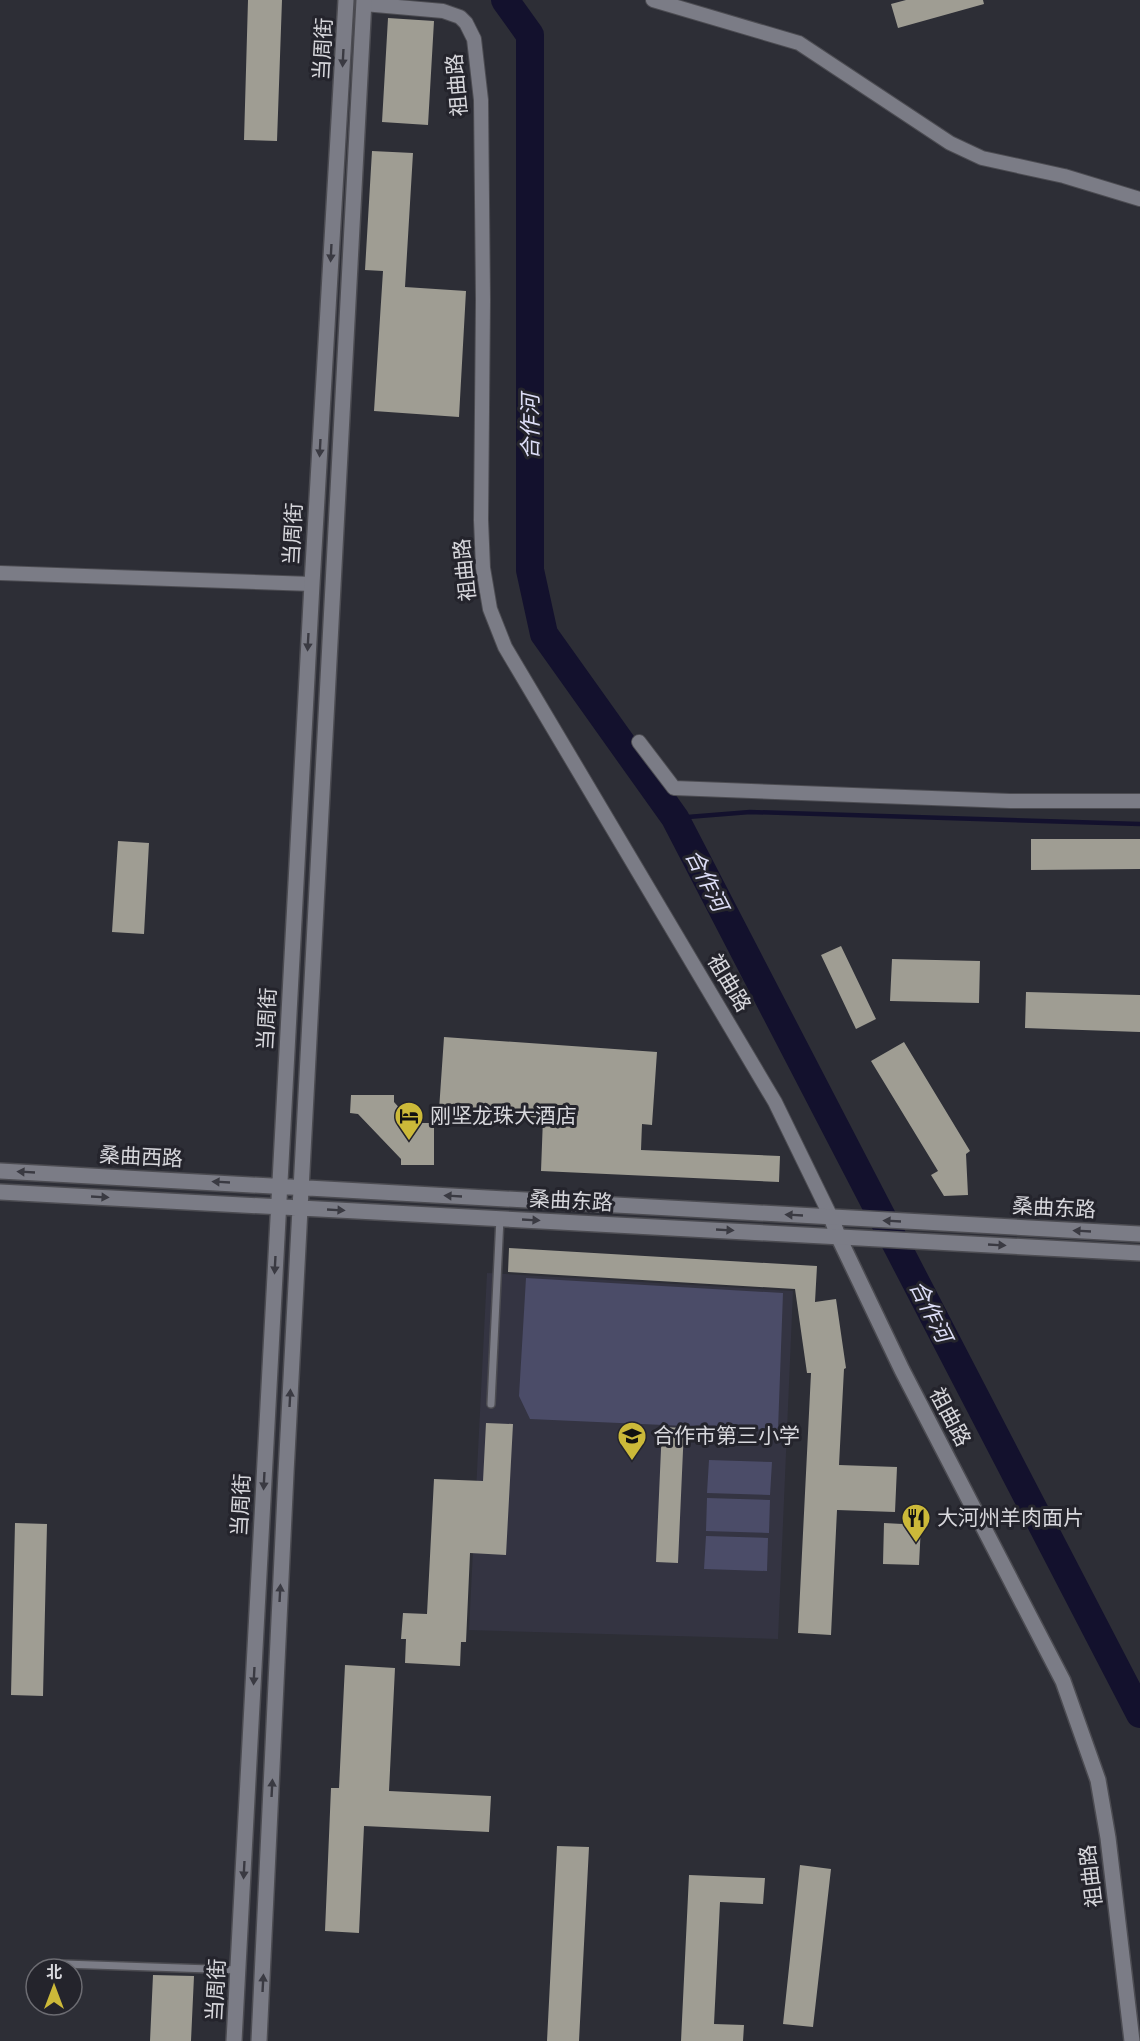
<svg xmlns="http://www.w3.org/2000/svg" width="1140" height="2041" font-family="'PT Sans','Noto Sans SC',sans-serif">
	<rect width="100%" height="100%" fill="#2d2e36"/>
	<path fill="#343442" d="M487 1273 793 1291 778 1639 469 1630Z"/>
	<path fill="#4b4c68" d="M526 1278 783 1293 778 1430 530 1419 519 1396Z
		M709 1460 772 1462 770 1495 707 1493Z
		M707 1498 770 1500 769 1533 706 1531Z
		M706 1536 768 1538 767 1571 704 1569Z"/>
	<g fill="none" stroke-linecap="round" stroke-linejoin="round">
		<path stroke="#13112d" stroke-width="4.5" d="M675 818 750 812 1140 824"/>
		<path stroke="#13112d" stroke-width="28" d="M505 0 530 35V570L544 634 675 818 1140 1714"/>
	</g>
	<path fill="#9f9d93" d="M248 0H282L277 141 244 140Z
		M906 0H983L984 4 898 28 891 4Z
		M388 18 434 21 428 125 382 122Z
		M372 151 413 153 405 287 466 291 459 417 374 411 383 271 365 270Z
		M1031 839H1140V869L1031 870Z
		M118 841 149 843 144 934 112 932Z
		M841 946 876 1019 856 1029 821 955Z
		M892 959 980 961 979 1003 890 1001Z
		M1026 992 1140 995V1032L1025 1028Z
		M444 1037 657 1052 652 1125 642 1124 641 1150 780 1156 779 1182 541 1171 543 1118 439 1110Z
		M904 1042 970 1151 966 1154 968 1195 944 1196 931 1175 938 1171 871 1061Z
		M351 1095H394V1102L413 1123H434V1165H401V1159L358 1114 350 1113Z
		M509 1248 817 1266 815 1302 836 1299 846 1368 844 1369 839 1465 897 1467 895 1512 837 1510 831 1635 798 1633 811 1373H807L795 1289 508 1272Z
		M486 1423 513 1424 506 1555 470 1553 466 1642H461L460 1666 405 1663 406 1639H401L403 1613 427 1614 434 1479 483 1481Z
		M662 1427 684 1428 678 1563 656 1562Z
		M15 1523 47 1524 43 1696 11 1695Z
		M884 1523 921 1525 919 1565 883 1564Z
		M345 1665 395 1668 389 1791 491 1796 489 1832 364 1826 359 1933 325 1931 331 1788H339Z
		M557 1846 589 1847 579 2041H547Z
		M800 1865 831 1869 813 2027 783 2024Z
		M689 1875 765 1878 763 1904 720 1902 714 2024 744 2025 743 2041H681Z
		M153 1975 194 1976 191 2041H150Z"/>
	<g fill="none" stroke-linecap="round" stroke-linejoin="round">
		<g stroke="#4c4c52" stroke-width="10">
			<path id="service" d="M491 1404 500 1218
				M64 1964 239 1970"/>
		</g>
		<g stroke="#4c4c52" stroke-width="16">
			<path id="minor" d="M653 0 799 43 950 143 982 158 1064 176 1140 199
				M364 4 443 11 460 17 466 23 474 39 481 100 483 300 481 520 483 568 490 609 505 647 775 1102 831 1217
				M0 573 312 584
				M639 742 674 788 1010 801H1140"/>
		</g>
		<g stroke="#4c4c52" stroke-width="18">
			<path id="tertiary" d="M831 1217 838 1236 902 1370 1063 1681 1098 1780 1108 1838 1132 2041"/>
		</g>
		<g stroke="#4c4c52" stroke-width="18">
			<path id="secondary" d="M0 1171 1140 1234
				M0 1192 1140 1253
				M234 2041 312 584 346 0
				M259 2041 286 1473 364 0"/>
		</g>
		<use href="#service" stroke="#7b7c86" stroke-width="7"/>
		<use href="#minor" stroke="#7b7c86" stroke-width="14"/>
		<use href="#tertiary" stroke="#7b7c86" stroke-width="15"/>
		<use href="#secondary" stroke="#7b7c86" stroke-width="15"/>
	</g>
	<defs><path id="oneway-solid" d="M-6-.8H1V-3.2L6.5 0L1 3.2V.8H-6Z" transform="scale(1.5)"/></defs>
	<g fill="#3a3a42">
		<use href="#oneway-solid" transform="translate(343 58) rotate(93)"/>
		<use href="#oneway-solid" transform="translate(331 253) rotate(93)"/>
		<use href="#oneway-solid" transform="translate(320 448) rotate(93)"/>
		<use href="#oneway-solid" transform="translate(308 642) rotate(93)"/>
		<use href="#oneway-solid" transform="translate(26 1172) rotate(-177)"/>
		<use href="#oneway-solid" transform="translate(221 1182) rotate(-177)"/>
		<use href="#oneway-solid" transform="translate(453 1196) rotate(-177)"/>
		<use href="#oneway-solid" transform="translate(100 1197) rotate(3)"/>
		<use href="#oneway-solid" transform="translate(336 1210) rotate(3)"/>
		<use href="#oneway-solid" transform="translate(794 1215) rotate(-177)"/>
		<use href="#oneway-solid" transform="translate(531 1220) rotate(3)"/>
		<use href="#oneway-solid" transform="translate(892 1221) rotate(-177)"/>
		<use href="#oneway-solid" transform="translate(725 1230) rotate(3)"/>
		<use href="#oneway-solid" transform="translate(1082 1231) rotate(-177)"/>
		<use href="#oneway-solid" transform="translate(997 1245) rotate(3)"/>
		<use href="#oneway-solid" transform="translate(275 1265) rotate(93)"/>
		<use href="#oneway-solid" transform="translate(290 1398) rotate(-87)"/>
		<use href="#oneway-solid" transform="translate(264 1481) rotate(93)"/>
		<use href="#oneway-solid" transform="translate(280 1593) rotate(-87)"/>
		<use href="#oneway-solid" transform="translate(254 1676) rotate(93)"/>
		<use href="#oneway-solid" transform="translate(272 1788) rotate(-87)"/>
		<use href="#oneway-solid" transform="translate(244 1870) rotate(93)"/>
		<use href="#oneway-solid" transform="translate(263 1983) rotate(-87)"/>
	</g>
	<defs>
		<g id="hotel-pin" transform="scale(1.5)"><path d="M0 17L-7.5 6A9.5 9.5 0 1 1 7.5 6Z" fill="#ccb939" stroke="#24242c"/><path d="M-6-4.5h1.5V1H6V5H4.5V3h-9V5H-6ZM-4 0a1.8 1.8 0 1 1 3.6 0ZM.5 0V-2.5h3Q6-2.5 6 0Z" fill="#111"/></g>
		<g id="school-pin" transform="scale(1.5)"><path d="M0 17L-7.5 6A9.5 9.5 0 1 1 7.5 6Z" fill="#ccb939" stroke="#24242c"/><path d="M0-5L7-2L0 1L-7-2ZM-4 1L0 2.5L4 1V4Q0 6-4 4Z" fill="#111"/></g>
		<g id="restaurant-pin" transform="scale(1.5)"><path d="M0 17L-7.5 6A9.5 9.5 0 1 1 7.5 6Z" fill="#ccb939" stroke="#24242c"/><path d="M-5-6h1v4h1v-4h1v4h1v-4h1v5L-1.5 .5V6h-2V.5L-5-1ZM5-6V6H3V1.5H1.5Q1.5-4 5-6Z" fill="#111"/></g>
	</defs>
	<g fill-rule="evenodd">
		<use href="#hotel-pin" x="409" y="1116"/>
		<use href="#school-pin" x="632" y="1436"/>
		<use href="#restaurant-pin" x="916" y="1518"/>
	</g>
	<g text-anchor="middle" stroke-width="6" stroke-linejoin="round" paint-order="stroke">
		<g font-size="21" fill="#d7d7dc" stroke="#24242c">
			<text transform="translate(323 49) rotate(-87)" y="7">当周街</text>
			<text transform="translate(457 85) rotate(-95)" y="7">祖曲路</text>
			<text transform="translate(293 534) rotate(-87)" y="7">当周街</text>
			<text transform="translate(465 570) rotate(-96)" y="7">祖曲路</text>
			<text transform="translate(729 983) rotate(59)" y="7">祖曲路</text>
			<text transform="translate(267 1019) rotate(-87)" y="7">当周街</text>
			<text transform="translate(141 1157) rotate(3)" y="7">桑曲西路</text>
			<text transform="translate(571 1201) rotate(3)" y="7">桑曲东路</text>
			<text transform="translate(1054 1208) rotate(3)" y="7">桑曲东路</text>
			<text transform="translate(950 1417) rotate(62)" y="7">祖曲路</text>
			<text transform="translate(241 1505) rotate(-87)" y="7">当周街</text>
			<text transform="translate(1091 1876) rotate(-97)" y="7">祖曲路</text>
			<text transform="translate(216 1990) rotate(-87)" y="7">当周街</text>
		</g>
		<g font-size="21" fill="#d7d7dc" stroke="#24242c" text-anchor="start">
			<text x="430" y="1123">刚坚龙珠大酒店</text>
			<text x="653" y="1443">合作市第三小学</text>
			<text x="937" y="1525">大河州羊肉面片</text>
		</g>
		<g font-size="22" font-style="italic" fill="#dcddf6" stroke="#24242c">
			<text transform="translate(530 427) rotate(-90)" y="8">合作河</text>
			<text transform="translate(707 880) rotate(63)" y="8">合作河</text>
			<text transform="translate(931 1311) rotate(63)" y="8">合作河</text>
		</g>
	</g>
	<g transform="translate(54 1987)"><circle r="28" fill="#24242c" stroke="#6c6c72" stroke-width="1.5"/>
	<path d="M0-4.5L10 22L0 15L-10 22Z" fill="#ccb939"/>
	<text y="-9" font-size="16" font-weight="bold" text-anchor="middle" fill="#d7d7dc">北</text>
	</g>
</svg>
